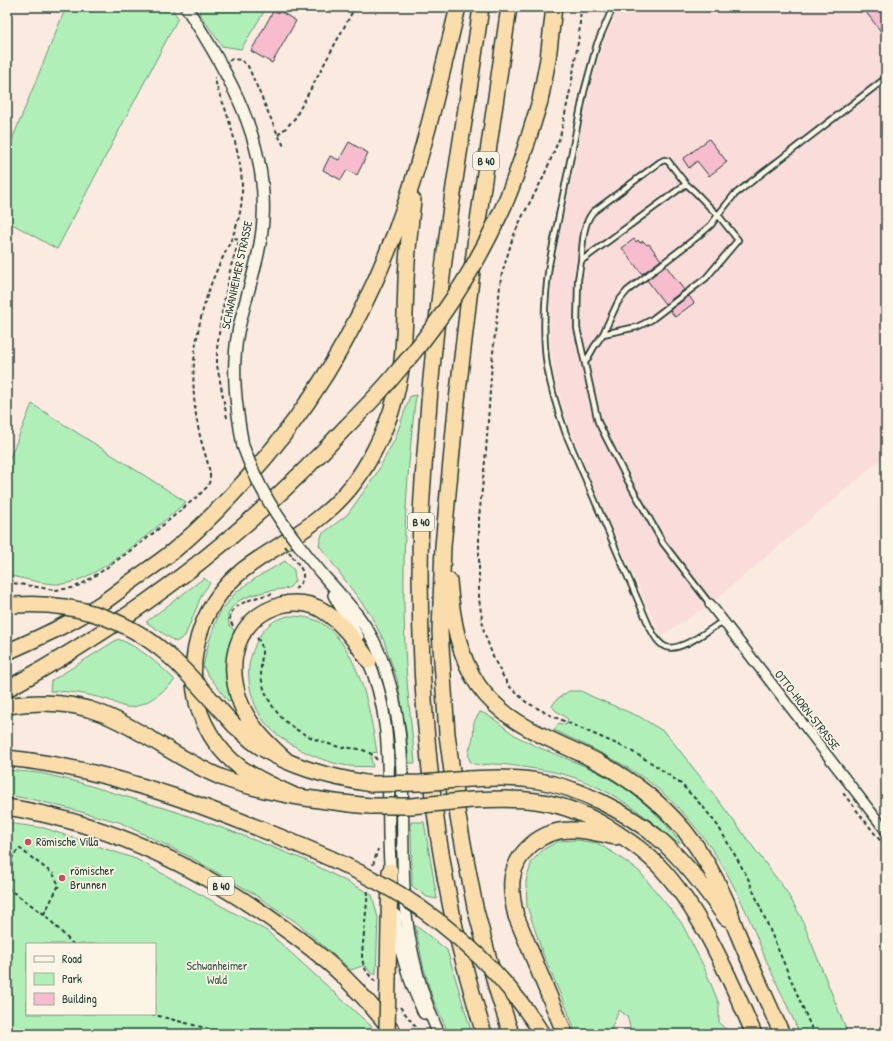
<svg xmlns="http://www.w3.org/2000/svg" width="893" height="1041" font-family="'Patrick Hand',sans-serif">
	<rect width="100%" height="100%" fill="#fbeae0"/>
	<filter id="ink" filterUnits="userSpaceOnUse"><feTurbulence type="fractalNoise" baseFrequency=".025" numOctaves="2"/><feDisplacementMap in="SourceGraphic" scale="8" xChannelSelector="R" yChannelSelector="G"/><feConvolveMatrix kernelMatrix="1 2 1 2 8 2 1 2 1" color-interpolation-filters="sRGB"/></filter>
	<g filter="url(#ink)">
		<path fill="#fadcdb" d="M619 7H886V455L710 604 661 636 597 494 568 424 556 382 551 349 550 299 551 284 559 238 591 85 602 46Z"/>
		<path fill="#b0f0b8" stroke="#689676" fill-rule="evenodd" d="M66 7H171L178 18 57 249 7 221V152Z
			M202 7H267L241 49 222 46 199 13Z
			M416 395C405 485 401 576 406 667 408 699 412 731 415 763H409L406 730 397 679 384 641 370 614 319 545 322 534 347 515 375 476 395 439 410 396Z
			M32 404 186 502C158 526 98 581 62 584 46 585 27 579 11 576L7 577V465Z
			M285 561 294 570 295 581 289 588 268 591 252 595 240 600 232 607 228 615 229 625 234 630C227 655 224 675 232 700L228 701 206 672 203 666 209 641 219 614 236 592 259 576Z
			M204 578 210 583 202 594 185 636 176 642 146 622Z
			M287 616C299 616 313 617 323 624 360 650 370 711 377 753L373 752 371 759 373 767C365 766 357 767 349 766 323 763 288 746 270 728 254 712 245 682 250 660 254 646 260 630 273 622 277 619 283 618 287 616Z
			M118 639C140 647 157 663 174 679V681C165 691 140 710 126 707 119 706 112 700 105 699 87 694 69 691 50 691L51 681Z
			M569 691H581L593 697 640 717 666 733 712 792 786 891 801 917 848 1034H800C789 1009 777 985 766 960 756 935 746 909 733 885 715 849 688 814 657 788 626 763 589 747 554 730L559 723 566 725 568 719 555 710 552 706 557 699Z
			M480 712C492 715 506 730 518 737 541 750 567 758 591 769 626 785 658 811 680 843L676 842C636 806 590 775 536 769 522 767 507 764 493 764 487 764 474 767 470 761 466 754 472 744 473 737 474 733 473 727 474 722 476 719 478 715 480 712Z
			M7 770 40 773 74 781 174 811 231 831 305 860 363 890 372 895 378 918 376 974H373L370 972 366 966H362L351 970 296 922 251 892 190 857 119 822 40 801 7 795Z
			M411 822H424L437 899 427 897 412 886Z
			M7 823 44 828 136 859 267 931 371 1026 372 1034H7ZM27 944H155V1014H27Z
			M577 840 597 843 615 854 639 871 681 922 704 967 719 1004V1023L731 1034H632L627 1016 619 1010 611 1030 612 1034H576L568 1012 543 954 527 906 526 881 532 861 544 849 559 841Z
			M415 925 447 950 472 1034H449L448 1032 432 997 423 965Z"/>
		<path fill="#f7bdce" stroke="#1f3d34" d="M862 7H883L886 10V38Z
			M275 8 296 21 272 63 251 51Z
			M709 139 727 162 709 176 697 161 689 168 683 159Z
			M349 142 368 153 357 175 347 170 341 180 323 170 330 156 339 160Z
			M634 239 636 242 638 240 640 243 643 241 647 245 649 244 661 260 642 274 622 248Z
			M666 266 684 290 665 304 647 280Z
			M689 296 694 303 675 317 670 310Z"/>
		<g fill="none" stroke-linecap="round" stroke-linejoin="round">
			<g stroke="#1f3d34" stroke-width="8">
				<path id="service" d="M613 7 597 44 584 92 549 265C545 298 542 332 547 366 551 389 558 412 566 434L650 628C654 635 658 644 666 647 681 652 710 629 723 621
					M581 261C583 245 582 225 593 212L660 162 664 160 668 161 686 184
					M603 334 637 327 651 320 706 278 738 240 718 215 734 195 886 78
					M585 363 594 347 603 334 618 302 627 291 697 237 711 225 718 215C707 206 698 193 686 184L581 261 578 280 577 328 598 422 628 481 663 543 710 604"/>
			</g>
			<g stroke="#1f3d34" stroke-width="12">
				<path id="minor" d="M710 604 886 831"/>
			</g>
			<g stroke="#1f3d34" stroke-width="14">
				<path id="tertiary" d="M186 7C227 70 268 141 263 219 261 257 246 294 238 332 231 370 236 407 243 446
					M302 549C309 558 316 567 323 575 343 598 365 620 377 648 416 736 396 823 406 915 411 955 422 997 439 1034
					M334 595 358 637
					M366 655C399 727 384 803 391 878
					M395 915C398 950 410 982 424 1013"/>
			</g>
			<g stroke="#1f3d34" stroke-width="18">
				<path id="trunk" d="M481 7C471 81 458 155 448 229 441 282 435 336 430 389 427 431 423 472 421 514 417 650 425 785 453 918 461 957 473 996 484 1034
					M509 7 477 228 456 409 443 546 440 632 447 734 458 817 475 907 497 990 511 1034
					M526 146 540 101 548 59 554 7
					M449 581C452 617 458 655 478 685 508 728 559 741 602 764 633 781 661 803 684 830 702 852 716 877 727 903 731 913 733 924 738 934 752 968 767 1001 782 1034
					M7 652C38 638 70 624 99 605 110 598 121 589 132 581 146 571 160 562 172 552 198 531 221 507 243 483 319 401 372 304 407 199 428 136 442 71 458 7
					M7 689C133 620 248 533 345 428
					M7 706C39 701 73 702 103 714 145 731 180 761 223 778 246 787 269 791 293 796 319 800 345 804 371 806
					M234 725C240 730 246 736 252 741 286 767 330 777 371 784
					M7 758C118 769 230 815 332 859
					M287 761C269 745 250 727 241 704 225 663 235 619 281 605 294 601 310 603 322 610 342 622 356 642 369 661
					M469 779C493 778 516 777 539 781 578 787 626 812 657 837 684 860 706 889 726 918
					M293 795C275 787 257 779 241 768 217 751 199 721 195 692 188 646 206 600 243 570 269 550 299 536 324 514 345 497 363 473 375 449 406 391 404 343 406 280 407 253 410 227 413 200
					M472 800C494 799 515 798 536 801 566 805 595 818 620 835 634 844 647 854 658 865 700 908 730 979 754 1034
					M7 807C108 823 203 869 285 929 306 944 327 960 346 979 362 995 378 1013 392 1031
					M388 977 390 871
					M565 1034 516 916C513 904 511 892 512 880 515 852 542 830 570 830 585 829 600 834 615 837"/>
			</g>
			<path stroke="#1f3d34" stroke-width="2" stroke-dasharray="4 3" stroke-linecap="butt" d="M581 7 579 36 571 86 560 137 543 178 521 219 513 237 501 277 492 362 486 451 479 518V599L484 632 494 659 503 676 509 686 526 702 550 715 626 748 655 765 681 784 704 808 718 826 747 876 814 1034
				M229 61 232 59 241 60 248 66 278 135 285 148
				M278 135 287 127 295 118 355 7
				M227 418 217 365V349L221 318 231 266 239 241 234 237
				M292 556C302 569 310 577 294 590
				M7 582 55 590 72 588 82 584 102 571 145 540 199 495 208 486 210 480V474C208 461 203 449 200 436 188 385 193 336 210 287 222 253 241 232 242 194 243 166 234 137 226 111 222 99 216 89 215 77
				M233 626C219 606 259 596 272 594
				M257 638C266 647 260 660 261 673 262 690 271 707 283 719 296 732 315 740 332 745 347 750 367 745 377 760
				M843 793 886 848
				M7 865 19 848 53 874 59 885 44 914
				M373 865 378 849
				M7 888 44 914 73 944
				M368 891 362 954C362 966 367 974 376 982
				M400 1007 421 1034
				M151 1014 229 1034"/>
			<use href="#service" stroke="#fcf5e5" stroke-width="4.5"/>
			<use href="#minor" stroke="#fcf5e5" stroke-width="9"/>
			<use href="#tertiary" stroke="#fcf5e5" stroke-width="11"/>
			<use href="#trunk" stroke="#fbddab" stroke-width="15"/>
			<g stroke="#1f3d34" stroke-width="14" stroke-linecap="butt">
				<path id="tertiary-bridge" d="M243 446C258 487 275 515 302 549"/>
			</g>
			<g stroke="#1f3d34" stroke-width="18" stroke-linecap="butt">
				<path id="trunk-bridge" d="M345 428C363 410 381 392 397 372 438 325 474 271 500 214 511 192 518 169 526 146
					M15 605C70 601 124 617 167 654 191 675 212 701 234 725
					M371 784 421 783 469 779
					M371 806H411L472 800
					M332 859C355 870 378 881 399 894 455 929 508 978 542 1034
					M387 1034 388 977"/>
			</g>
			<path stroke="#1f3d34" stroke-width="2" stroke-dasharray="4 3" stroke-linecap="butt" d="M285 546 292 556"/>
			<use href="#tertiary-bridge" stroke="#fcf5e5" stroke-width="11"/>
			<use href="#trunk-bridge" stroke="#fbddab" stroke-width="15"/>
		</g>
	</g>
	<g fill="#d1495b" stroke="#fcf5e5" stroke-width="1.5">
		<circle cx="28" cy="842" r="4"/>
		<circle cx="62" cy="878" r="4"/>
	</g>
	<g text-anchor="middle" stroke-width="3.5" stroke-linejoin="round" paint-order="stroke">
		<g fill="#fcf5e5" stroke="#617469" stroke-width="1">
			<rect x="473" y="152" width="26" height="18" rx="3"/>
			<rect x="408" y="513" width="26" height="18" rx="3"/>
			<rect x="208" y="877" width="26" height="18" rx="3"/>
		</g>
		<g font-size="11" font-weight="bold" fill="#1f3d34">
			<text x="486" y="165">B 40</text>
			<text x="421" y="526">B 40</text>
			<text x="221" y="890">B 40</text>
		</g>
		<g font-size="12" fill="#1f3d34" stroke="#fcf5e5">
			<text transform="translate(237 275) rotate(-78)" y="4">SCHWANHEIMER STRASSE</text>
			<text transform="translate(807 710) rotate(52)" y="4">OTTO-HORN-STRASSE</text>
		</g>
		<g font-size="12" fill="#1f3d34" stroke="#fcf5e5" text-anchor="start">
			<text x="36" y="846">Römische Villa</text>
			<text x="70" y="875">römischer<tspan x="70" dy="14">Brunnen</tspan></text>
		</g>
		<g font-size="12" fill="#355848" stroke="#fcf5e5">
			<text x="217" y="970">Schwanheimer<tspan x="217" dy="14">Wald</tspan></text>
		</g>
	</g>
	<rect width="893" height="1041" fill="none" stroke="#fcf5e5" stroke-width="24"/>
	<rect x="12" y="12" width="869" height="1017" fill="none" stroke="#1f3d34" stroke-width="1.5" filter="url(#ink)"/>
	<rect x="26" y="943" width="130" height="72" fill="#fcf5e5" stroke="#a4ab9e"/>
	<rect x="34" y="956" width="20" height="6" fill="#fcf5e5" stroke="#a4ab9e"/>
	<text x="62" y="963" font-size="12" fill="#1f3d34">Road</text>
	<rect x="34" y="973" width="20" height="12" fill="#b0f0b8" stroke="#a4ab9e"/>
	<text x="62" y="983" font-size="12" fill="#1f3d34">Park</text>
	<rect x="34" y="993" width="20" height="12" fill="#f7bdce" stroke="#a4ab9e"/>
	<text x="62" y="1003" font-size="12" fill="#1f3d34">Building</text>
</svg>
